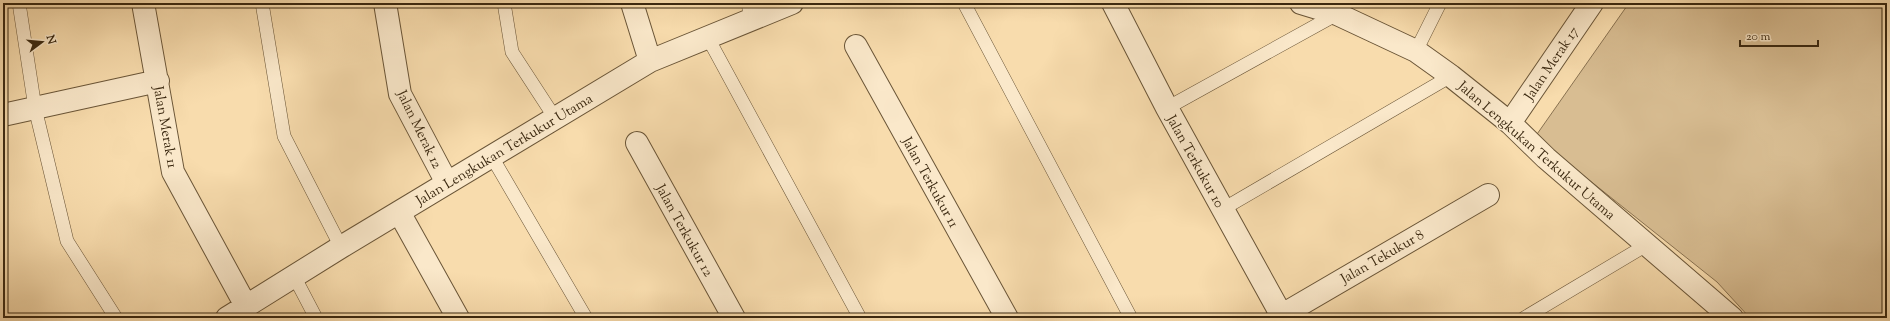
<svg xmlns="http://www.w3.org/2000/svg" width="1890" height="321" font-family="'Sorts Mill Goudy',serif">
	<rect width="100%" height="100%" fill="#f8dcad"/>
	<filter id="stains"><feTurbulence type="fractalNoise" baseFrequency=".005" numOctaves="4"/><feColorMatrix values="0 0 0 0 .2 0 0 0 0 .09 0 0 0 0 .02 0 0 0 .5 -.17"/></filter>
	<radialGradient id="worn" r=".72"><stop offset=".6" stop-color="#630" stop-opacity="0"/><stop offset="1" stop-color="#630" stop-opacity=".3"/></radialGradient>
	<path fill="#d8bd92" stroke="#897251" d="M1629 3H1887V318H1750L1717 282 1535 137Z"/>
	<g fill="none" stroke-linecap="round" stroke-linejoin="round">
		<g stroke="#6a5537" stroke-width="14">
			<path id="lane" d="M19 3 35 108 67 241 116 318
				M262 3 284 136 341 247
				M504 3 512 52 555 118
				M748 3 751 20
				M964 3 1131 318
				M708 38 860 318
				M1416 51 1440 3
				M1167 108 1337 14
				M492 157 586 318
				M1223 209 1451 76
				M294 276 316 318
				M1524 318 1648 244"/>
		</g>
		<g stroke="#6a5537" stroke-width="24">
			<path id="street" d="M143 3 173 172 246 306
				M385 3 400 94 447 183
				M632 3 650 61
				M1113 3 1167 108 1283 318
				M1301 3 1337 14 1416 51 1451 76 1510 123 1546 158 1732 318
				M856 46 1007 318
				M3 115 158 81
				M1510 123 1592 3
				M637 143 734 318
				M399 212 458 318
				M227 318 341 247 650 61 792 3
				M1277 318 1488 195"/>
		</g>
		<use href="#lane" stroke="#fae8ca" stroke-width="13"/>
		<use href="#street" stroke="#fae8ca" stroke-width="22"/>
	</g>
	<g text-anchor="middle" stroke-width="3" stroke-linejoin="round" paint-order="stroke">
		<g font-size="14" fill="#3a2810" stroke="#fae8ca">
			<text transform="translate(1551 63) rotate(-56)" y="5">Jalan Merak 17</text>
			<text transform="translate(166 127) rotate(80)" y="5">Jalan Merak 11</text>
			<text transform="translate(420 129) rotate(64)" y="5">Jalan Merak 12</text>
			<text transform="translate(504 149) rotate(-31)" y="5">Jalan Lengkukan Terkukur Utama</text>
			<text transform="translate(1537 150) rotate(41)" y="5">Jalan Lengkukan Terkukur Utama</text>
			<text transform="translate(1196 161) rotate(61)" y="5">Jalan Terkukur 10</text>
			<text transform="translate(931 182) rotate(61)" y="5">Jalan Terkukur 11</text>
			<text transform="translate(685 230) rotate(61)" y="5">Jalan Terkukur 12</text>
			<text transform="translate(1382 256) rotate(-30)" y="5">Jalan Tekukur 8</text>
		</g>
	</g>
	<rect width="1890" height="321" fill="none" stroke="#f8dcad" stroke-width="16"/>
	<rect x="4" y="4" width="1882" height="313" fill="none" stroke="#3a2810" stroke-width="2"/>
	<rect x="8" y="8" width="1874" height="305" fill="none" stroke="#3a2810"/>
	<g transform="translate(42 42) rotate(74)" stroke="#fae8ca" stroke-width="3" paint-order="stroke">
	<path d="M0-3L7 15L0 10L-7 15Z" fill="#3a2810"/>
	<text y="-6" font-size="11" font-weight="bold" text-anchor="middle" fill="#3a2810">N</text>
	</g>
	<path d="M1740 40v6h78v-6" fill="none" stroke="#3a2810" stroke-width="2"/>
	<text x="1746" y="40" font-size="12" fill="#3a2810" stroke="#fae8ca" stroke-width="3" paint-order="stroke">20 m</text>
	<rect width="100%" height="100%" filter="url(#stains)"/>
	<rect width="100%" height="100%" fill="url(#worn)"/>
</svg>
